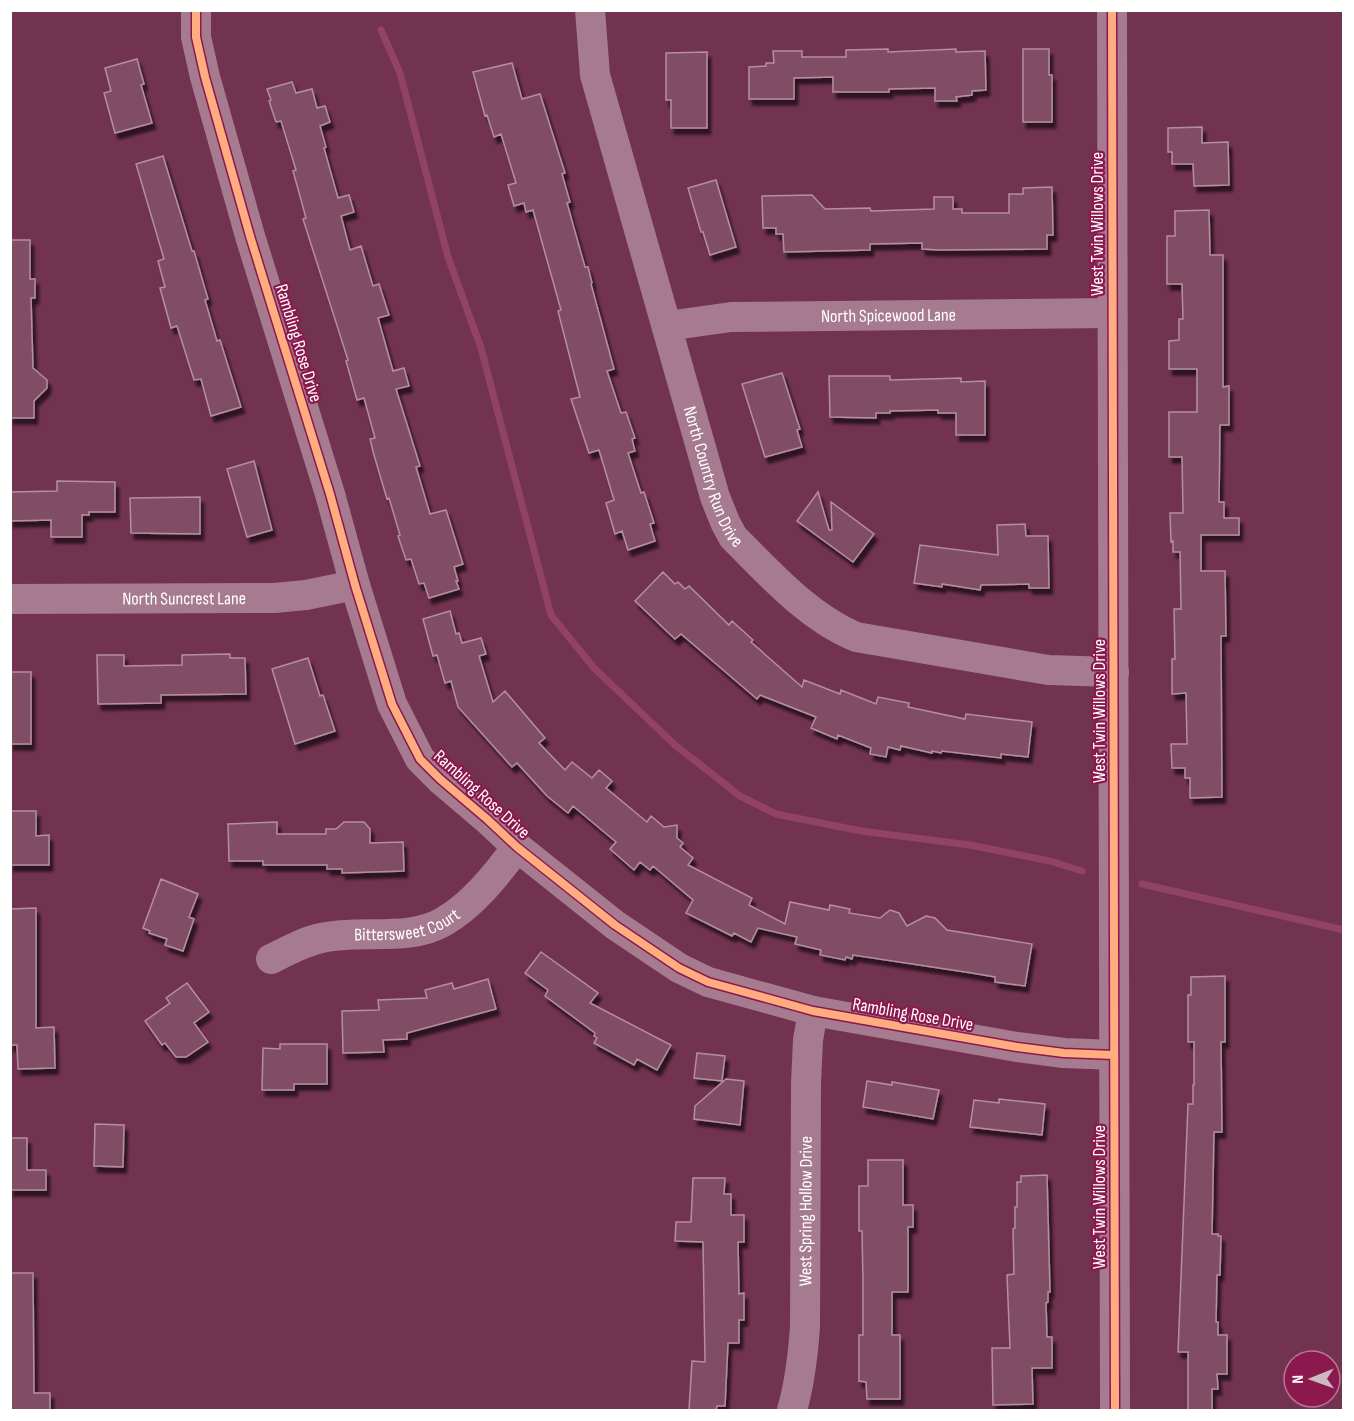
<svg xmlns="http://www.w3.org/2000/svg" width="1354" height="1421" font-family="'Sofia Sans Condensed',sans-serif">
	<defs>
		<filter id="shadow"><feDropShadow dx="3.5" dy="6" stdDeviation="1.5" flood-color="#0009"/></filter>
	</defs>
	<rect width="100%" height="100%" fill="#723350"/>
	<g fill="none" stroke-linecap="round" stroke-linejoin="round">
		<path stroke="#934267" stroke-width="7" d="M381 30 400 73 448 257 481 348 551 615 594 668 675 745 740 796 776 814 861 831 970 845 1050 861 1082 871
			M1142 884 1344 930"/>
	</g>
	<path fill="#814d65" stroke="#b48fa0" stroke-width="1.5" filter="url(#shadow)" d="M888 49V52L956 49V52L985 51 986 90 972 91V95L956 97 957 101H935V88L889 89V92H833V77L794 78V99H749V67L766 66V63H774L773 51H802V57H846V50Z
		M1023 49H1049V75H1052V122H1023Z
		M707 52V128H671V100H666V53Z
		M137 59 144 84 141 85 152 123 115 133 104 93 111 91 105 68Z
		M512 63 522 99 540 94 565 173 562 174 570 202 567 203 585 267H588L592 283 591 284 614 369 607 371 621 413 626 412 635 438 632 439 635 451 628 453 641 493 644 492 654 523 650 524 655 541 628 550 622 531 615 534 606 503 614 500 599 450 589 453 571 399 580 397 558 311 561 310 533 210 526 212 524 203 514 206 508 185 516 183 501 134 494 137 487 115 485 116 473 72Z
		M292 82 296 93 312 89 317 108 325 106 330 122 320 126 326 147 324 148 338 198 349 195 354 212 341 216 350 250 361 246 373 286 379 284 389 315 378 318 393 371 404 368 409 386 396 389 420 466 416 467 430 514 446 510 463 564 454 567 458 581H456L459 589 429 598 424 583 419 584 411 559 406 560 398 536 400 535 389 498 387 499 374 455 370 439 375 438 364 398 357 400 346 361 348 360 303 219 306 218 293 171 296 170 281 121 276 122 269 101 271 100 267 89Z
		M1202 127V143L1228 142 1229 185 1194 186 1193 164H1172V152H1168V128Z
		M163 156 192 251H194L208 299 205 300 217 341 220 340 241 407 211 416 201 379 194 380 177 326 171 328 160 288 165 287 158 261 164 259 136 164Z
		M716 180 736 247 710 255 703 232H701L688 188Z
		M1052 187 1053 235H1047V249L938 250 922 249V243L870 244V250L784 252 783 234H776V228H763L762 196 812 195 825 209 870 208 871 211 934 209V197H953V209H962V213H1009V194H1023V188Z
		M1209 210 1210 255H1223V387L1229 386V425H1220L1219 502H1224V518H1239V535H1201V571H1225L1226 636H1221L1222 797 1190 798V778H1185V768H1172L1171 744H1187L1186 693 1172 694V659H1175L1174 609H1181L1180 552H1173V541L1171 542 1170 513H1183L1182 457H1169V412H1197V369H1169V341L1179 340V319H1183L1182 284H1167V236H1175V211Z
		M10 240H30V279H35V298H31L33 368 47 380V388L34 401V418H10Z
		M782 373 800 429 797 430 802 447 765 457 742 384Z
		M829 376H890V380L961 378V382L985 381V435H956V413H938V410L890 411V413H876V418L830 417Z
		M254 461 272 530 247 537 227 469Z
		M57 481 115 482V512H89V515H82V537H51V520L10 521V492L57 491Z
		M818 492 829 530H832L831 502 874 534 853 562 797 521Z
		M200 497V534L131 533 130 498Z
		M1025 524 1026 536H1048L1049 588H1029V584L981 585 980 590 942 584V587L914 583 920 545 998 555 997 525Z
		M663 572 675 584 678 582 685 589 689 586 729 625 732 621 753 640 751 642 802 687 804 680 840 694 841 690 876 704 878 697 909 703 908 707 965 719 966 714 1032 722 1028 757 1001 754V758L942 751 941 753 932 751V753L901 746 900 750 888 747 886 757 870 754 871 748 838 735 837 739 811 728 816 717 760 695 757 699 681 634 675 639 635 601Z
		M450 611 456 634 459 633 462 643 481 638 486 654 479 656 493 702 505 691 545 738 539 743 565 770 572 762 592 778 599 770 612 781 606 788 647 822 651 816 664 827 677 825V838L683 843 680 847 693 858 688 865 752 898 749 905 785 924 790 902 829 910 830 905 850 909 849 913 880 918 890 910 899 913 907 926 926 916 935 918 947 930 1032 944 1025 986 995 982V977L972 973 853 955 852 959 846 957 845 960 820 955 821 950 795 944 797 937 758 928 751 942 734 933 732 936 686 913 693 900 653 866 650 870 640 862 634 870 610 849 616 842 573 806 568 813 547 796 517 763 512 767 458 707 451 681 445 683 437 655 433 656 423 619Z
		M230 654V658H245L246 694 161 695V703L98 704 97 655H124V666L182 665V655Z
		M308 658 320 696 323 695 335 731 295 744 272 669Z
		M10 672H31V744H10Z
		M10 811H36V836L49 835V865H10Z
		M277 822V834H326V829H336L344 822H364L370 829V843L403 842 404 871 342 873V869H327V865H263V861H229L228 824Z
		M161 879 198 894 189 917 194 919 183 951 165 945 167 939 149 933 150 931 143 928Z
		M36 908V1028L54 1027 55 1068 18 1069 17 1045H10V909Z
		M541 952 598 993 590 1003 671 1045 657 1070 637 1059 634 1065 594 1043 597 1038 594 1036 595 1033 545 996 548 990 525 973Z
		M1225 976V1042H1221L1222 1132H1214L1212 1234H1218V1236H1221L1220 1275H1217L1216 1322H1218V1335H1227V1374H1217L1218 1389H1212V1410H1188V1352H1178L1188 1104H1193V1085H1194V1042H1188V995H1191V977Z
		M488 979 496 1009 407 1033V1039L383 1040 384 1052 343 1053 342 1011 379 1010 378 1000 427 998 425 990 452 983 454 989Z
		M187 983 209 1012 194 1023 208 1042 186 1057H176L165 1043 162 1045 145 1021 170 1003 166 998Z
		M280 1044H327V1084H294V1090H262L263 1048 280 1049Z
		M697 1053 725 1056 722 1081 694 1078Z
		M726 1079 744 1081 740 1125 694 1119 695 1106Z
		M867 1081 892 1085V1082L939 1090 933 1119 863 1107Z
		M999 1099 1045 1104 1042 1135 970 1127 974 1100 999 1103Z
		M95 1124 124 1125 123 1167 94 1166Z
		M10 1138H27V1170H46V1190H10Z
		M868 1160H903V1205H913V1227H908V1292H892V1335H900V1399H867L866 1382 859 1381V1335H863V1281L862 1231H859V1186H868Z
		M1047 1175 1050 1292H1048V1302L1046 1303 1047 1337H1052V1368H1032L1033 1404 993 1405 992 1348H1010L1007 1275 1014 1274 1013 1229 1015 1228V1207H1017V1182H1021V1176Z
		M693 1178H725L724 1194H731V1215H744V1242H738L739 1294 744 1293V1320H739V1343H728L725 1406H717L716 1410H689L692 1361 705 1362 703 1242 675 1241 676 1222H691Z
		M10 1273H33L34 1393H50V1410H10Z"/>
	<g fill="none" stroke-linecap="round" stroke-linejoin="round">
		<g stroke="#a67a8f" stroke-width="30">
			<path d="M196 10V37L205 77 250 236 330 494 355 585 392 704 420 759 440 779 487 819 517 847 615 925 679 968 708 982 813 1011 1017 1047 1064 1053 1114 1055"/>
			<path id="s1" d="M590 10 595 75 715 497 725 522 733 537C770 574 808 617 856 637L1048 670 1114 672"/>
			<path d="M1112 10 1115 1410"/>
			<path id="s2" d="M667 326 731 317 1112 313"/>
			<path id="s3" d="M10 599 274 598 306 595 355 585"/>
			<path id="s4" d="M271 959C287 951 303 942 321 938 359 929 409 942 443 922 473 905 497 874 517 847"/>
			<path id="s5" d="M792 1410C800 1383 803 1355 805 1327L806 1084 808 1040 813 1011"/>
		</g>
		<g stroke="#8c194d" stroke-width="11">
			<path id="cycleway" d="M196 10V37L205 77 250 236 330 494 355 585 392 704 420 759 440 779 487 819 517 847 615 925 679 968 708 982 813 1011 1017 1047 1064 1053 1114 1055
				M1112 10 1115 1410"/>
		</g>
		<use href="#cycleway" stroke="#ffac80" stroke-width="8"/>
	</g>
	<g text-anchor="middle" stroke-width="4.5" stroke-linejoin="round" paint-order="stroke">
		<g font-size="18" fill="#fff" stroke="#8c194d">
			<text transform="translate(1097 224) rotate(-90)" y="6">West Twin Willows Drive</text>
			<text dy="6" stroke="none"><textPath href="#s2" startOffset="222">North Spicewood Lane</textPath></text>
			<text transform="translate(299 343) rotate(73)" y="6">Rambling Rose Drive</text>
			<text dy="6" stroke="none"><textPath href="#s1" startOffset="484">North Country Run Drive</textPath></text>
			<text dy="6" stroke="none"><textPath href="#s3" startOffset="174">North Suncrest Lane</textPath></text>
			<text transform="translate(1099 711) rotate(-90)" y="6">West Twin Willows Drive</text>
			<text transform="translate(482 794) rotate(42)" y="6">Rambling Rose Drive</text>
			<text dy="6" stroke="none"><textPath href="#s4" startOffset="142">Bittersweet Court</textPath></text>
			<text transform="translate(913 1014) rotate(10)" y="6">Rambling Rose Drive</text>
			<text transform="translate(1099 1197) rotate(-90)" y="6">West Twin Willows Drive</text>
			<text dy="6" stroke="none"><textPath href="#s5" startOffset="200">West Spring Hollow Drive</textPath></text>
		</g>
	</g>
	<rect width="1354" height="1421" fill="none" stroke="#ffffff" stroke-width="24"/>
	<g transform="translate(1312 1379) rotate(269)"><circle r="28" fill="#8c194d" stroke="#ba7594" stroke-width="1.5"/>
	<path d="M0-4.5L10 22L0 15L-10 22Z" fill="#ceb8c2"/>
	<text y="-9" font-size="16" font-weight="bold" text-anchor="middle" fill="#ffffff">N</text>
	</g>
</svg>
